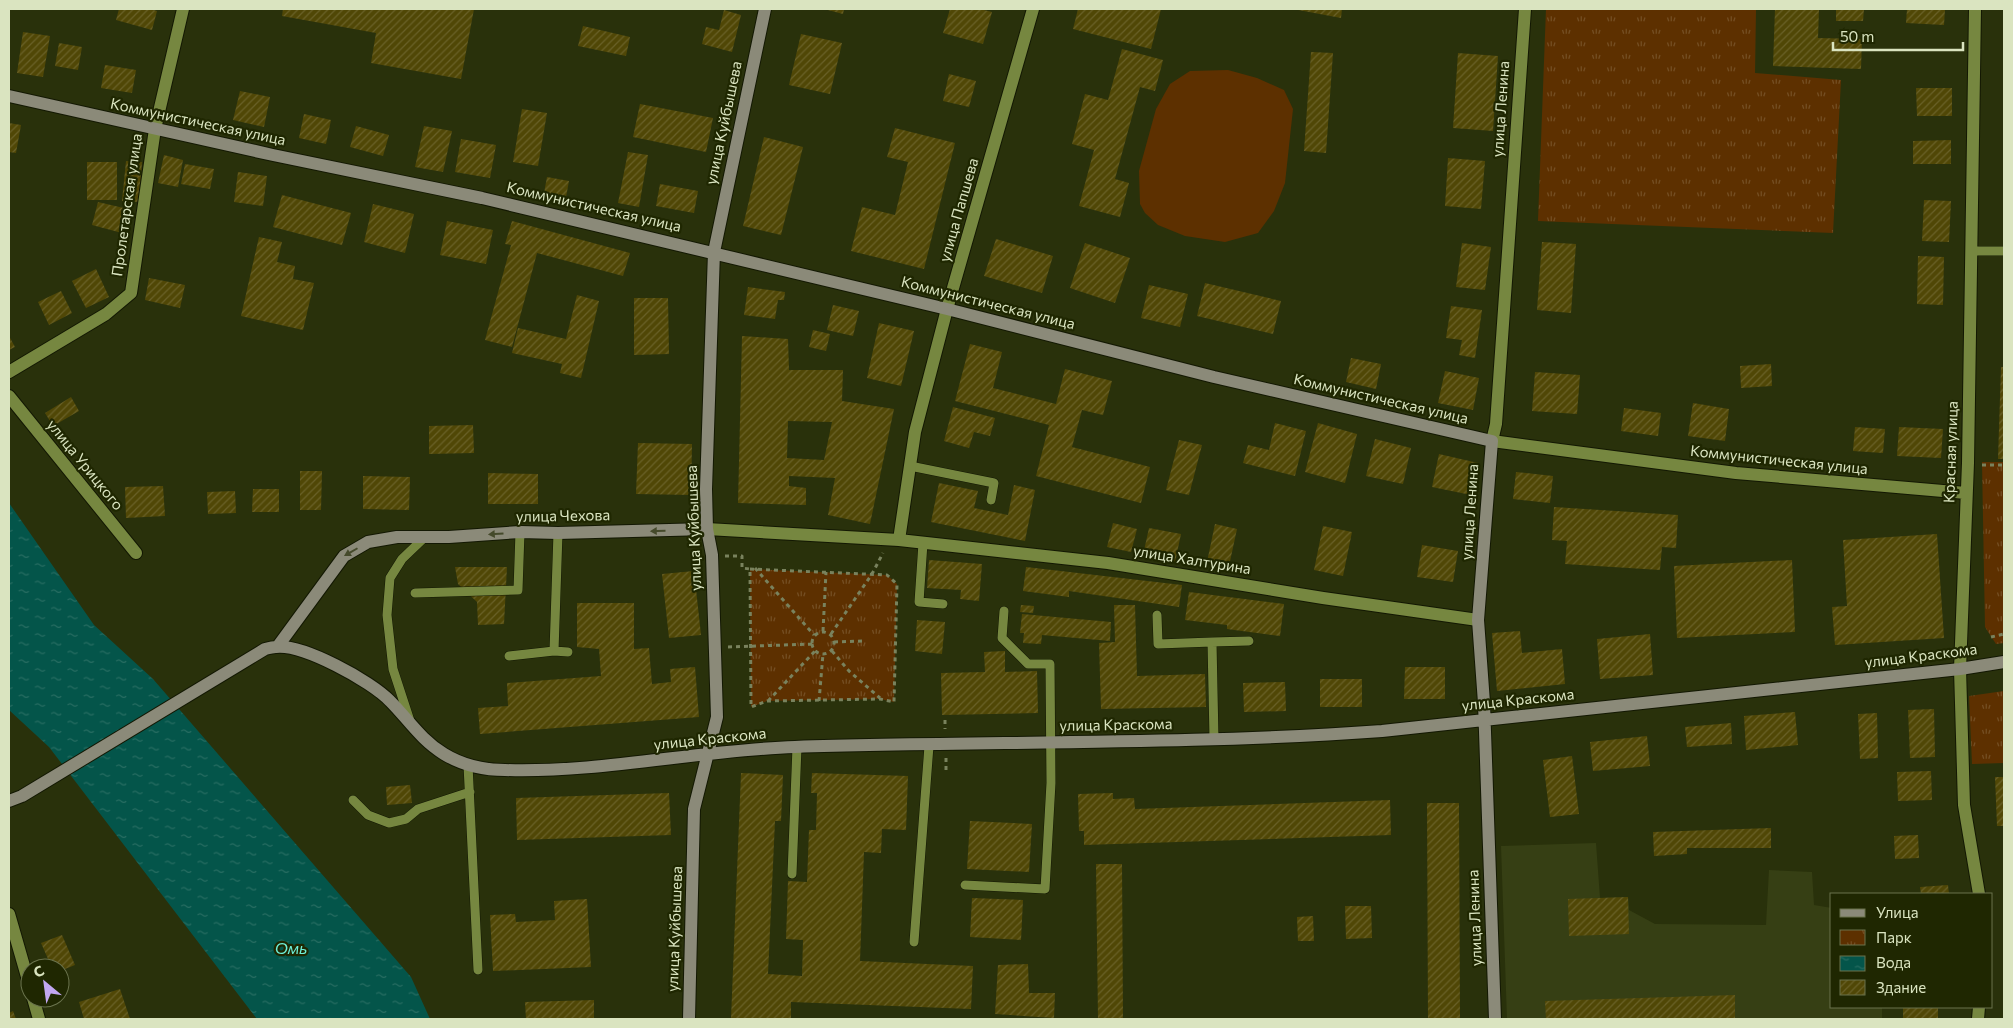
<svg xmlns="http://www.w3.org/2000/svg" width="2013" height="1028" font-family="Commissioner,sans-serif">
	<defs>
		<pattern id="park-tufts" width="24" height="20" patternUnits="userSpaceOnUse" patternTransform="scale(1.25)"><rect width="24" height="20" fill="#5d3000"/><path d="M3 7l-1-3M5 7V3M7 7l1-3M15 17l-1-3M17 17v-4M19 17l1-3" fill="none" stroke="#744e23"/></pattern>
		<pattern id="water-ripples" width="26" height="14" patternUnits="userSpaceOnUse" patternTransform="scale(1.25)"><rect width="26" height="14" fill="#04554a"/><path d="M2 4q2-2 4 0t4 0M15 11q2-2 4 0t4 0" fill="none" stroke="#286d62"/></pattern>
		<pattern id="building-hatch" width="6" height="6" patternUnits="userSpaceOnUse" patternTransform="scale(1.25)"><rect width="6" height="6" fill="#504706"/><path d="M-1 1l2-2M0 6l6-6M5 7l2-2" fill="none" stroke="#696128"/></pattern>
	</defs>
	<rect width="100%" height="100%" fill="#29310b"/>
	<path fill="#363f14" d="M1596 843 1600 898 1628 897 1629 910 1655 924 1766 925 1769 870 1812 872 1814 905 1832 908V1007H1882V1019H1507L1501 846Z"/>
	<path fill="url(#park-tufts)" d="M1546 9H1756L1755 73 1841 80 1833 233 1538 221Z
		M1982 462H2004V643L1996 644 1985 627Z
		M750 569 887 575 897 584 894 702 880 699 767 701 751 707Z
		M2004 691V763L1972 764 1969 696Z"/>
	<path fill="#5d3000" d="M1228 70 1257 78 1284 90 1293 109 1285 183 1274 211 1258 233 1225 242 1185 236 1158 225 1145 213 1140 204 1139 171 1156 109 1170 84 1190 71Z"/>
	<path fill="url(#water-ripples)" d="M9 503 94 625 153 679 411 977 430 1019H257L49 747 9 710Z"/>
	<path fill="url(#building-hatch)" fill-rule="evenodd" d="M119 9H150L157 11 152 30 116 20Z
		M283 9H474L461 79 371 63 376 33 282 16Z
		M824 9H844L843 14Z
		M950 9H980L992 12 983 44 943 33Z
		M1078 9H1161L1151 49 1073 29Z
		M1293 9H1342L1341 18Z
		M1775 9H1819L1818 38 1862 39 1861 69 1773 66Z
		M1836 9H1864L1863 21H1836Z
		M1907 9H1945L1944 25 1906 23Z
		M724 10 741 15 732 52 702 44 706 27 719 30Z
		M583 26 630 37 626 56 578 46Z
		M23 32 50 36 43 77 17 73Z
		M801 34 842 43 830 94 789 85Z
		M59 43 82 47 78 70 55 66Z
		M1122 49 1163 60 1155 91 1140 87 1115 179 1129 183 1120 217 1079 206 1094 150 1072 144 1085 94 1108 100Z
		M1311 52 1333 53 1326 153 1304 151Z
		M1458 53 1498 56 1493 131 1453 128Z
		M105 65 136 70 132 93 101 88Z
		M949 74 976 81 969 107 943 101Z
		M1916 88H1952V116H1917Z
		M240 91 270 97 264 127 233 120Z
		M640 104 713 118 706 152 633 137Z
		M522 109 547 113 538 166 513 162Z
		M304 114 331 120 326 144 299 138Z
		M9 123 21 125 16 153 9 152Z
		M356 126 389 135 383 156 350 147Z
		M424 126 452 131 443 172 415 167Z
		M895 128 955 143 924 269 851 251 862 207 895 215 908 162 887 157Z
		M764 137 803 147 781 235 743 226Z
		M461 139 496 145 490 178 455 172Z
		M1951 140V164H1913V141Z
		M628 152 648 155 639 207 618 203Z
		M164 155 183 160 178 187 158 183Z
		M1448 158 1485 161 1481 209 1445 206Z
		M126 161 142 162 139 202 122 201Z
		M87 162H117V200H87Z
		M185 164 214 169 210 189 181 184Z
		M238 172 267 176 263 206 234 202Z
		M547 177 569 181 566 197 544 193Z
		M660 184 698 191 694 213 656 206Z
		M282 195 351 213 342 245 273 227Z
		M1924 200 1951 201 1949 242 1922 241Z
		M98 202 128 209 122 233 92 225Z
		M373 204 414 214 405 253 364 242Z
		M447 221 493 230 486 264 440 255Z
		M512 221 630 253 623 276 537 253 512 347 485 340 511 245 505 244Z
		M259 237 282 242 277 262 295 266 293 279 314 283 303 330 241 316Z
		M996 239 1053 256 1042 293 984 276Z
		M1542 242 1576 244 1571 313 1537 310Z
		M1085 243 1130 258 1115 303 1070 288Z
		M1462 243 1491 247 1485 290 1456 287Z
		M1918 256 1944 257 1943 305 1917 304Z
		M96 269 109 297 86 308 72 281Z
		M149 278 185 285 180 308 145 300Z
		M1205 283 1281 301 1273 334 1197 316Z
		M1149 285 1188 294 1180 327 1141 318Z
		M748 287 785 292 784 300H778L775 319 744 315Z
		M61 291 72 313 49 325 38 302Z
		M577 295 599 301 581 378 560 373 562 364 512 353 518 328 566 339Z
		M634 298H668L669 354 634 355Z
		M833 305 859 311 853 336 827 330Z
		M1451 306 1482 310 1475 358 1459 355 1462 340 1446 338Z
		M879 323 914 331 901 386 867 378Z
		M813 330 830 334 826 351 809 347Z
		M9 336 15 347 9 350Z
		M742 336 788 339 789 370H843L842 401 894 409 870 524 828 515 835 478 789 476V486L806 488V505L738 503ZM788 421 832 422 824 460 787 458Z
		M970 344 1002 352 993 388 1056 404 1065 369 1112 381 1103 415 1082 410 1072 447 1150 467 1141 503 1036 476 1049 425 955 401Z
		M1351 358 1381 364 1376 389 1346 382Z
		M1771 364 1772 386 1741 388 1740 366Z
		M2001 367H2004V459H1998Z
		M1445 371 1479 378 1473 410 1438 403Z
		M1535 372 1580 375 1577 414 1532 411Z
		M71 397 79 411 53 426 45 413Z
		M1693 403 1729 409 1725 441 1688 436Z
		M953 407 995 418 990 436 974 432 969 448 944 441Z
		M1624 408 1661 413 1658 436 1621 431Z
		M1275 423 1306 431 1295 476 1243 463 1248 445 1269 450Z
		M1318 423 1357 434 1345 483 1305 472Z
		M473 425 474 453 429 454V426Z
		M1855 427 1885 429 1883 453 1853 451Z
		M1899 427 1943 429 1941 458 1897 456Z
		M1375 439 1411 448 1403 484 1366 476Z
		M1179 440 1202 445 1189 495 1166 490Z
		M638 443 692 444 691 495 636 494Z
		M1439 454 1478 463 1471 495 1432 487Z
		M300 471H322L321 510H300Z
		M1516 472 1553 476 1550 503 1513 499Z
		M488 473 538 474V504H488Z
		M363 476 410 477 409 510 363 509Z
		M939 483 978 491 974 508 1008 515 1014 485 1035 490 1025 541 931 522Z
		M163 486 165 516 126 518 125 487Z
		M253 489H279V512H252Z
		M235 491 236 513 208 514 207 492Z
		M1554 507 1678 515 1676 548 1662 547 1660 570 1565 564 1567 541 1552 540Z
		M1113 523 1137 529 1131 552 1107 547Z
		M1215 524 1237 529 1229 566 1207 562Z
		M1323 526 1352 532 1343 576 1314 570Z
		M1149 528 1181 534 1175 562 1143 555Z
		M1937 534 1944 638 1835 645 1832 607 1847 606 1843 540Z
		M1422 545 1458 551 1453 582 1417 577Z
		M929 560 982 564 979 601 960 599 961 590 927 588Z
		M1792 560 1795 632 1677 638 1674 566Z
		M455 567H507L504 624 478 625 477 602 458 584Z
		M1026 567 1182 585 1179 607 1069 591V597L1023 591Z
		M694 571 701 635 669 638 662 574Z
		M1189 592 1284 604 1280 636 1227 629V625L1185 620Z
		M577 603H634V649L649 648 652 684 671 682 670 669 695 667 699 717 480 734 478 708 508 706 507 683 601 676 599 649 577 647Z
		M1021 605 1034 606 1033 613 1020 612Z
		M1114 605H1135L1137 676 1205 674 1206 707 1101 709 1099 643 1115 642Z
		M1022 614 1111 622 1110 641 1042 635 1041 644 1023 643 1024 633H1020Z
		M917 620 945 622 942 654 915 651Z
		M1520 631 1522 653 1562 649 1565 684 1497 691 1492 633Z
		M1650 634 1653 675 1600 679 1597 639Z
		M1005 651V672L1037 671 1038 713 942 715 941 673 985 672 984 652Z
		M1405 667H1445V699H1404Z
		M1320 679H1362V707H1320Z
		M1285 682 1286 711 1244 712 1243 683Z
		M1934 709 1935 757 1910 758 1908 710Z
		M1795 712 1798 745 1746 750 1744 716Z
		M1877 713 1878 758 1860 759 1858 714Z
		M1731 723 1732 744 1687 747 1685 727Z
		M1647 736 1650 766 1593 771 1590 742Z
		M1572 756 1579 814 1550 817 1543 760Z
		M1931 771 1932 800 1898 801 1897 772Z
		M741 773 783 775 781 821H775L768 974 802 976 803 940 786 939 788 881 807 882 809 830H816L817 793H811L812 773 908 776 906 830 882 829 881 853 864 852 860 961 973 966 971 1009 791 1002V1019H731Z
		M1995 777H2004V826H1997Z
		M410 785 412 803 387 805 386 787Z
		M669 793 671 835 517 840 516 798Z
		M1113 793V799L1134 798 1135 809 1390 800 1391 835 1084 845V831H1079L1078 794Z
		M1427 803H1459L1460 1019H1428Z
		M970 821 1032 824 1029 872 967 869Z
		M1771 828V848H1687V854L1654 856 1653 832Z
		M1918 835 1919 858 1895 859 1894 836Z
		M1096 864H1122L1123 1019H1098Z
		M1948 885 1949 894H1921L1920 887Z
		M1628 897 1629 934 1569 936 1568 899Z
		M972 898 1023 900 1021 940 970 937Z
		M587 899 591 967 493 971 490 915 515 914 516 922 555 920 554 901Z
		M1345 906H1371L1372 938 1346 939Z
		M1313 916 1314 941H1298L1297 917Z
		M62 935 75 965 60 971V968H52L41 943Z
		M1028 964 1029 993H1055L1054 1018 995 1014 998 965Z
		M120 989 130 1019H84L79 1002Z
		M1735 995V1019H1546L1545 1001Z
		M594 1000V1019H526L525 1002Z
		M1903 1007H1938V1019H1903Z
		M13 1011 16 1019H9V1013Z"/>
	<g fill="none" stroke-linecap="round" stroke-linejoin="round">
		<g stroke="#131803" stroke-width="10">
			<path id="lane" d="M1971 251H2004
				M910 466 994 483 991 500
				M923 543 919 602 943 604
				M415 593 518 590 520 532
				M1157 615 1158 644 1212 642 1214 739
				M1212 642 1249 641
				M554 651 558 533
				M509 656 554 651 568 652
				M410 721 393 669 387 615 390 578 402 559 425 537
				M468 765 478 970
				M353 800 368 815 389 823 406 819 418 809 470 792
				M792 874 797 747
				M965 885 1045 889 1051 783 1050 664H1028L1002 638 1004 611
				M914 942 929 746"/>
		</g>
		<g stroke="#131803" stroke-width="14">
			<path id="street" d="M1525 9 1496 424 1492 441 1736 473 1966 493
				M1975 9 1968 463 1960 669 1964 805 1979 894
				M9 372 106 314 131 293 155 129 183 9
				M9 396 136 553
				M707 529 899 540 1108 563 1323 598 1478 620
				M899 540 915 432 947 309 1033 9
				M9 914 30 987
				M33 998 39 1019
				M1978 1019 1979 1007"/>
		</g>
		<g stroke="#131803" stroke-width="14">
			<path id="secondary" d="M9 96 273 155 482 198 947 309 1214 377 1492 441 1478 620 1484 703 1495 1019
				M278 646 344 556 368 542 397 537H449L520 532 558 533 707 529
				M9 801 22 796 265 649C269 648 273 647 276 647 303 644 371 681 390 701 408 719 421 740 444 754 462 765 483 770 505 770 602 773 698 750 795 747 990 741 1187 745 1382 731L1960 669 2004 662
				M689 1019 694 809 717 717 712 555 707 529 706 489 714 252 765 9"/>
		</g>
		<path stroke="#79825d" stroke-width="3" stroke-dasharray="4 4" stroke-linecap="butt" d="M1982 465H2004
			M725 556H742V568L750 569
			M755 568 814 635
			M750 569 887 575 897 584 894 702 880 699 767 701 751 707Z
			M823 631 826 572
			M812 643a11 11 0 1 1 22 0a11 11 0 1 1-22 0Z
			M831 634 872 574 883 553
			M1991 637 2004 634
			M834 642 863 641
			M728 647 812 644
			M832 651 849 671 880 698
			M768 701 815 651
			M819 701 823 654
			M945 720V729
			M946 758V770"/>
		<use href="#lane" stroke="#768740" stroke-width="9"/>
		<use href="#street" stroke="#768740" stroke-width="12"/>
		<use href="#secondary" stroke="#8b8a79" stroke-width="12"/>
	</g>
	<defs><path id="oneway-solid" d="M-6-.8H1V-3.2L6.5 0L1 3.2V.8H-6Z" transform="scale(1.25)"/></defs>
	<g fill="#454a2b">
		<use href="#oneway-solid" transform="translate(658 531) rotate(179)"/>
		<use href="#oneway-solid" transform="translate(496 534) rotate(176)"/>
		<use href="#oneway-solid" transform="translate(351 552) rotate(150)"/>
	</g>
	<g text-anchor="middle" stroke-width="4.5" stroke-linejoin="round" paint-order="stroke">
		<g font-size="15" fill="#dae4c0" stroke="#1f2701">
			<text transform="translate(1501 109) rotate(-86)" y="5">улица Ленина</text>
			<text transform="translate(198 122) rotate(12)" y="5">Коммунистическая улица</text>
			<text transform="translate(724 123) rotate(-78)" y="5">улица Куйбышева</text>
			<text transform="translate(127 205) rotate(-82)" y="5">Пролетарская улица</text>
			<text transform="translate(594 207) rotate(13)" y="5">Коммунистическая улица</text>
			<text transform="translate(959 210) rotate(-74)" y="5">улица Папшева</text>
			<text transform="translate(988 303) rotate(14)" y="5">Коммунистическая улица</text>
			<text transform="translate(1381 399) rotate(13)" y="5">Коммунистическая улица</text>
			<text transform="translate(1951 452) rotate(-88)" y="5">Красная улица</text>
			<text transform="translate(1779 460) rotate(6)" y="5">Коммунистическая улица</text>
			<text transform="translate(85 465) rotate(51)" y="5">улица Урицкого</text>
			<text transform="translate(1470 512) rotate(-86)" y="5">улица Ленина</text>
			<text transform="translate(563 516) rotate(-1)" y="5">улица Чехова</text>
			<text transform="translate(694 528) rotate(-92)" y="5">улица Куйбышева</text>
			<text transform="translate(1192 560) rotate(9)" y="5">улица Халтурина</text>
			<text transform="translate(1921 656) rotate(-7)" y="5">улица Краскома</text>
			<text transform="translate(1518 700) rotate(-6)" y="5">улица Краскома</text>
			<text transform="translate(1116 725) rotate(-1)" y="5">улица Краскома</text>
			<text transform="translate(710 739) rotate(-6)" y="5">улица Краскома</text>
			<text transform="translate(1475 918) rotate(-92)" y="5">улица Ленина</text>
			<text transform="translate(675 929) rotate(-88)" y="5">улица Куйбышева</text>
		</g>
		<g font-size="16" font-style="italic" fill="#6eefd9" stroke="#1f2701">
			<text x="291" y="954">Омь</text>
		</g>
	</g>
	<rect width="2013" height="1028" fill="none" stroke="#dae4c0" stroke-width="20"/>
	<rect x="1830" y="893" width="162" height="115" fill="#1f2701" stroke="#6a734d"/>
	<rect x="1840" y="909" width="25" height="8" fill="#8b8a79" stroke="#6a734d"/>
	<text x="1876" y="918" font-size="15" fill="#dae4c0">Улица</text>
	<rect x="1840" y="930" width="25" height="15" fill="url(#park-tufts)" stroke="#6a734d"/>
	<text x="1876" y="943" font-size="15" fill="#dae4c0">Парк</text>
	<rect x="1840" y="956" width="25" height="15" fill="url(#water-ripples)" stroke="#6a734d"/>
	<text x="1876" y="968" font-size="15" fill="#dae4c0">Вода</text>
	<rect x="1840" y="980" width="25" height="15" fill="url(#building-hatch)" stroke="#6a734d"/>
	<text x="1876" y="993" font-size="15" fill="#dae4c0">Здание</text>
	<g transform="translate(45 983) rotate(331)"><circle r="24" fill="#1f2701" stroke="#6a734d"/>
	<path d="M0-4L9 19L0 12L-9 19Z" fill="#c2a7f2"/>
	<text y="-8" font-size="14" font-weight="bold" text-anchor="middle" fill="#dae4c0">С</text>
	</g>
	<path d="M1833 42v8h130v-8" fill="none" stroke="#dae4c0" stroke-width="2.5"/>
	<text x="1840" y="42" font-size="15" fill="#dae4c0" stroke="#1f2701" stroke-width="4" paint-order="stroke">50 m</text>
</svg>
